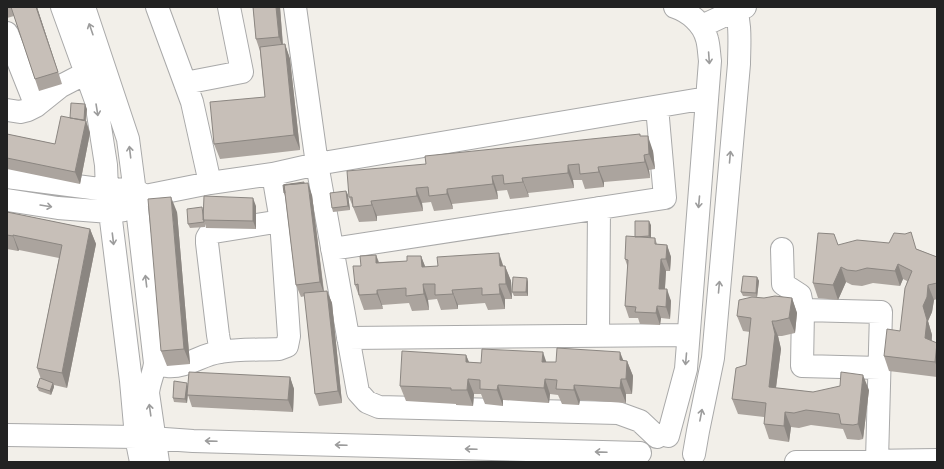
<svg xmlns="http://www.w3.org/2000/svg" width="944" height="469" font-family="'Space Grotesk',sans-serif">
	<rect width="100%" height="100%" fill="#f2efe9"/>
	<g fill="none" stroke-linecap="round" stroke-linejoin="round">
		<g stroke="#a9a9a9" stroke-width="24">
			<path id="minor" d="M62 7 96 101 106 165 107 190 110 212 131 381 136 437 141 462
				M84 7 128 139 137 208 155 363C154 373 149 382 148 393L158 462
				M157 7 192 102 210 183
				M295 7 317 164 358 392 367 402 379 407 618 413 640 421 657 437
				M702 26 736 10 745 7
				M7 33 36 106
				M185 83 242 72 229 7
				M7 110 20 112 28 110 36 106 61 86 86 73
				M7 177 107 190 134 189 145 196 210 183 273 174 317 164 707 98
				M7 200 58 208 110 212 124 210
				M332 249 665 198 657 107
				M782 249 783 284 800 295 803 310
				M598 335 599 208
				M348 338 688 335
				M221 352 218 335 207 243V238L210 233 214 232 281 221
				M155 363C159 364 163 366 167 366 187 368 202 354 220 352 239 349 259 350 279 349L287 346 289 336 281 221 273 174
				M7 435 136 437 193 441 640 453
				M668 436 686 369 710 61C709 54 709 46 707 39 703 23 689 12 675 7
				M694 454 698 431 713 358 739 64C739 50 742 16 733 7
				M877 460 881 312 803 310 802 366 880 368
				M796 462 937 460"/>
		</g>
		<use href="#minor" stroke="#fff" stroke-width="22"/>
	</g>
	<path fill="#aba49e" d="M7 7H37L62 84 39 91 14 16 7 18Z
		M253 7H280L283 44H285L290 59 300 150 220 159 214 144 265 97 260 51 256 39Z
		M87 109 86 121 90 133 80 184 7 169V134L55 144 70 118Z
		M640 136 653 151 655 169 649 170 650 178 604 182V187L585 189 582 180H573L574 188 528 193 529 197 510 199 507 190 497 191 498 199 452 204 453 209 434 211 431 202 422 203 423 211 377 216V221L359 222 349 197 426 164Z
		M346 191 348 195 350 210 333 212 332 208Z
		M284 193 312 195 324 291H327L332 303 342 403 319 406 315 394 305 296 301 297 296 285 285 196Z
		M256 206V229L206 228 205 224V227L190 228 188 224 204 211Z
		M7 212 90 229 96 244 67 388 54 385V387L51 395 39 391 37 387 41 379 37 368 59 258 19 250 18 251 7 249Z
		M177 212 190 364 167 366 161 351Z
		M651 225V238H655L657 244 667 245 671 257 670 271H666L665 289 671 301 670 319 661 318 660 325 640 324 638 318H629L625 306 628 268 625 259 635 237Z
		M838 245 917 249 937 257V299L934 300 932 312 928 321 932 335V341L937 343V377L889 371 884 356 900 331 907 281 903 279 900 286 873 283 862 286 852 285 846 282 838 300 818 298 813 283Z
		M376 255 379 262 407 261 421 256 425 267 505 266 511 281 512 299H505V309L488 310 485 303 458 305V309L441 310 437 299 428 300 429 310 412 311 409 303 382 305 383 309 364 310 355 285Z
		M757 277 759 281 757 297 743 296 741 292Z
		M527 278 528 282V296H514L512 292Z
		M764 298H792L797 313 795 333 782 336H778L781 349 776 388 813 392 869 390 863 439 859 440 847 439 843 429 811 425 799 428 791 427 789 442 769 439 764 424V417L738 414 732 399 746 365 750 332 743 331 737 316Z
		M466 355 469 362 481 363 546 362H556L627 361 633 376 632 394H626V403L580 400 579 405 562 404 558 395 550 394 549 403 503 400V406L485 404 481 394H474L473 406 456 405V404L406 401 400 386Z
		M290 377 294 389 293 412 192 407 188 395 187 403 174 402 173 398 188 386Z"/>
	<path fill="#8b8681" d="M36 7H37L62 84 58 72Z
		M276 7H280L283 49 279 37Z
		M285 44 290 59 300 150 294 135Z
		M85 104 87 109 85 124 84 120Z
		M86 121 90 133 80 184 75 172Z
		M648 136 653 151 655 169 649 154Z
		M644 155 649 170 650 178 645 162Z
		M568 165 573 180 574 188 568 173Z
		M598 167 604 182V187L599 172Z
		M492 176 497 191 498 199 493 184Z
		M522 178 528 193 529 197 523 182Z
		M308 183 312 195 324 294 320 282Z
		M416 188 422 203 423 211 417 196Z
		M447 189 452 204 453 209 447 194Z
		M346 191 348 195 350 210 348 206Z
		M171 197 177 212 190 364 184 349Z
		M253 198 256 206V229L253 221Z
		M371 201 377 216V221L372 205Z
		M649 221 651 225V241L649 236Z
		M90 229 96 244 67 388 62 373Z
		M13 235 19 250 18 251 13 236Z
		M667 245 671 257 670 271 666 259Z
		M499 253 504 268 500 266Z
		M376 255 381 270 376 263Z
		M421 256 427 271 422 267Z
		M661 259 666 271 664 301 659 289Z
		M898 264 903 279 900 286 895 271Z
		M505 266 511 281 512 299 506 284Z
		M841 267 846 282 838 300 833 285Z
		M757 277 759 281 757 297 756 293Z
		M527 278 528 282V296L526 292Z
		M423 284 428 300 429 310 424 294Z
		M499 284 505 299V309L500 294Z
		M928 285 934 300 932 312 928 321 932 335 930 353 925 338 923 306Z
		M667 289 671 301 670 319 666 307Z
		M377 290 382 305 383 309 377 294Z
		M452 290 458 305V309L453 294Z
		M327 291 332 303 342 403 338 391Z
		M792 298 797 313 795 333 789 318Z
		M657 306 661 318 660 325 656 313Z
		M772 321 778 336 781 349 774 402 769 387Z
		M937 347V367L935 362Z
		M543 352 548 367 542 362Z
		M620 352 626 367 620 360Z
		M466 355 472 370 466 362Z
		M627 361 633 376 632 394 626 379Z
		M863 375 869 390 863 439 858 424Z
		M290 377 294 389 293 412 288 400Z
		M468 379 474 394 473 406 467 390Z
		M545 379 550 394 549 403 544 388Z
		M621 379 626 394V403L620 388Z
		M53 383 54 387 51 395 50 391Z
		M187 383 188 387 187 403 185 399Z
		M498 385 503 400V406L497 390Z
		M574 385 580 400 579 405 574 390Z
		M785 412 791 427 789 442 784 426Z"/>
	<path fill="#c7bfb8" stroke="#8b8681" d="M11 7H36L58 72 35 79Z
		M253 7H276L279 37 256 39Z
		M285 44 294 135 214 144 210 102 265 97 260 47Z
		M71 103 85 104 84 120 70 118Z
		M61 116 86 121 75 172 7 158V134L55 144Z
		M640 134V136H648L649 154 644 155 645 162 598 167 599 172 580 174 579 164 568 165V173L522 178 523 182 504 184 503 175 492 176 493 184 447 189V194L429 196 428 187 416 188 417 196 371 201 372 205 353 207 352 197H349L347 171 426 164 425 156Z
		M304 182V183L284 185 285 193H284L283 185Z
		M308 183 320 282 296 285 284 185Z
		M346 191 348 206 332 208 330 193Z
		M204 196 253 198V221L203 220Z
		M171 197 184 349 161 351 148 199Z
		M202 207 204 222 188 224 187 209Z
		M7 212 90 229 62 373 37 368 62 245 13 235V236L7 235Z
		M635 221H649V236L635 237Z
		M911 232 916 249 937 257V283L928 285 927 297 923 306 927 320 925 338 937 343 935 362 884 356 887 329 900 331 905 288 912 271 898 264 895 271 867 268 856 271 847 270 841 267 833 285 813 283 818 233 834 234 838 245 857 240 889 243 894 233 905 234Z
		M626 236 655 238V244L667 245 666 259H661L659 289H667L666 307 657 306 656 313 635 312 636 307 625 306 628 260 625 259Z
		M499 253 500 266H505L506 284H499L500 294 482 295V288L452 290 453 294 435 295V284H423L424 294 406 296V288L377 290V294L359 295 358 284 355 285 353 266H361L360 256 376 255V263L407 261V256H421L422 267 438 266 437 257Z
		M743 276 757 277 756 293 741 292Z
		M513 277 527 278 526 292H512Z
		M327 291 338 391 315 394 304 293Z
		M775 296 792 298 789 318 776 321H772L775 334 769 387 813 392 840 386 841 372 863 375 858 424 853 425 841 424 839 414 806 410 794 413 785 412 784 426 764 424 766 403 732 399 736 368 746 365 751 318 737 316 739 300 752 297 764 298Z
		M557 348 620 352V360L627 361 626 379H621L620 388 574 385V390L556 389 557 380 545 379 544 388 498 385 497 390 480 389V380L468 379 467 390H451V388L400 386 402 351 466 355V362L481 363 482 349 543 352 542 362H556Z
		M189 372 290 377 288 400 187 395Z
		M40 378 53 383 50 391 37 387Z
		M174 381 187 383 185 399 173 398Z"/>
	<defs><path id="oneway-shaft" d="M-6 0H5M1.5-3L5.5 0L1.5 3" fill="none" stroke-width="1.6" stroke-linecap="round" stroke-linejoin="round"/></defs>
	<g stroke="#9c9c9c">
		<use href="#oneway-shaft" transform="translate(91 29) rotate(-109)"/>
		<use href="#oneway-shaft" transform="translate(709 58) rotate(86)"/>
		<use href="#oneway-shaft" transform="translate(97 110) rotate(81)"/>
		<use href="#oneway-shaft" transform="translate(130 152) rotate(-97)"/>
		<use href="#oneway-shaft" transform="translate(730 157) rotate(-85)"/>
		<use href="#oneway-shaft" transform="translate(699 202) rotate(95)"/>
		<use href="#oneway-shaft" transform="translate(46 206) rotate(9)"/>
		<use href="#oneway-shaft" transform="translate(113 239) rotate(83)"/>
		<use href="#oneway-shaft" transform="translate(146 281) rotate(-97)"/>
		<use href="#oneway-shaft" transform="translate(719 287) rotate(-85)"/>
		<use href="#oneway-shaft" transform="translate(686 359) rotate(95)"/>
		<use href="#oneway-shaft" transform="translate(150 410) rotate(-98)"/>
		<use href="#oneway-shaft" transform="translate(701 415) rotate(-79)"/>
		<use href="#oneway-shaft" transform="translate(211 441) rotate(-178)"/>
		<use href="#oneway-shaft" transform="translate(341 445) rotate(-178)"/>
		<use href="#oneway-shaft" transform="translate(471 449) rotate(-178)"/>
		<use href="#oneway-shaft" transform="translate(601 452) rotate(-178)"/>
	</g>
	<rect width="944" height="469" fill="none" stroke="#222222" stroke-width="16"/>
</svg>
